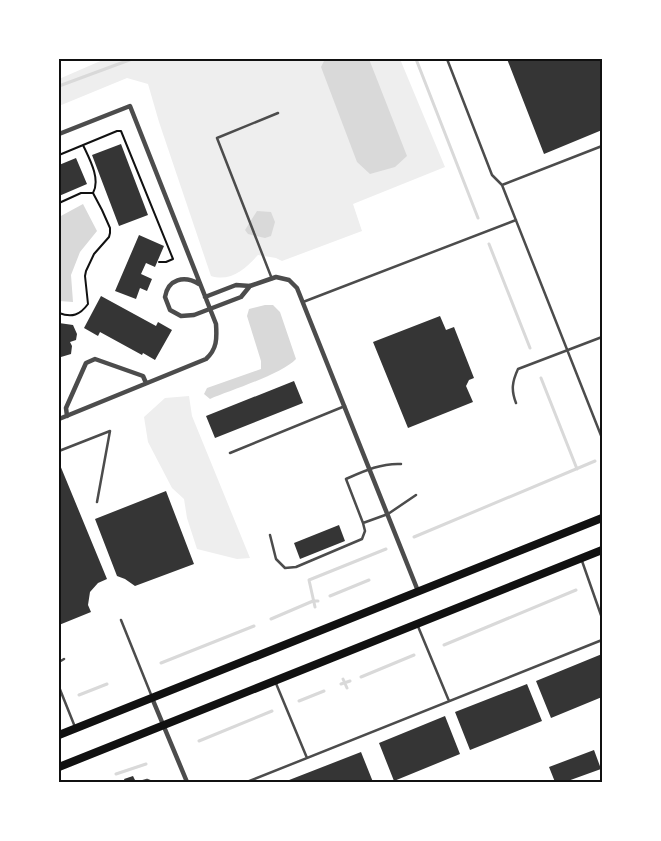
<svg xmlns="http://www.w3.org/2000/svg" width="661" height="841" font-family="'Noto Sans',sans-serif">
	<rect width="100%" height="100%" fill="#fff"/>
	<path fill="#eee" d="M105 59H400L445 167 353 204 362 231 282 261 276 258 258 255C245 269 231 282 211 276L159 122 148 84 127 78 59 106V79Z
		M189 396 192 416 250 558 237 559 197 549 187 518 184 499 172 488 148 442 144 417 165 398Z"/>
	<path fill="#d9d9d9" d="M330 59H369L407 156 395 167 370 174 357 162 321 67 324 61Z
		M83 204 97 231 80 252 71 275 73 302 59 301V217Z
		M257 211 271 212 275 222 271 236 265 238 248 234 245 230Z
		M265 305H273L280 312 296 359C282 374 231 390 210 399L204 394 207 388 261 369V361L247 316 249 309Z"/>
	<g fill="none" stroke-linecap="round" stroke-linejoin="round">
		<path stroke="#d9d9d9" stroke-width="3" d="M416 59 478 218
			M59 86 132 59
			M489 244 530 348
			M541 378 577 469
			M414 537 595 461
			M330 596 369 580
			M315 607 309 580 386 549
			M271 619 313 601H318
			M444 645 576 590
			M161 663 254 626
			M361 677 414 655
			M343 679 347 688
			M341 684 350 681
			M79 695 107 684
			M299 701 324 691
			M199 741 272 711
			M116 774 146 764"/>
	</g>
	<path fill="#353535" d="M507 59H602V130L544 154Z
		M121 144 148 215 119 226 92 155Z
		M76 158 87 184 59 196V165Z
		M139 235 164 246 155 267 146 263 141 274 152 279 147 291 140 288 136 299 115 291Z
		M101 296 156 326 158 322 172 330 155 360 143 353 142 355 100 332 98 336 84 328Z
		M440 316 446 330 454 327 474 378 469 380 466 386 473 402 408 428 373 342Z
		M59 323 73 325 77 334 76 340 70 342 72 346 71 354 61 357 60 365Z
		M294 381 303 403 215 438 206 416Z
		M60 465 107 579 98 583 90 592 88 605 91 612 59 625V466Z
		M166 491 194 564 135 586 125 579 117 576 95 519Z
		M339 525 345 541 300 559 294 543Z
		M602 654V697L551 718 536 681Z
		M527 684 542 721 470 750 455 712Z
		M445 716 460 754 394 781 379 743Z
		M594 750 601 769 565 782H555L549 767Z
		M361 752 373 782H284Z
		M133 776 136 782H125L124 779Z"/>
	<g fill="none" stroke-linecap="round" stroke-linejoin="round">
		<path stroke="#111" stroke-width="2" d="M59 155 117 131H121L173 259 166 262H159
			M59 203 81 193H93C101 179 89 158 83 145
			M59 313C72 318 80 315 88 304L85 276 86 271 94 254 109 237 110 233V228L102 210 93 193"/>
		<path stroke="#4c4c4c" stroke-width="2.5" d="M447 59 492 175 502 185
			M602 146 502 185 602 438
			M272 279 217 138 278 113
			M303 302 516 220
			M516 403C511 390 512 382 518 369L602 337
			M59 451 110 431 97 502
			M230 453 345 406
			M401 464C381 463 364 471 346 479L363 523 388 514 416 495
			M270 535 276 559 285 568 296 567 362 539 365 531 363 523
			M582 561 602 618
			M121 620 152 697
			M417 624 449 701
			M59 662 64 659
			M275 681 307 758
			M59 687 75 727
			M140 782 147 780 152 782
			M247 782 602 640"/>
		<path stroke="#4c4c4c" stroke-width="4.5" d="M59 134 130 106 216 324C217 339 217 349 206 359L59 419
			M199 284C184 275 168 279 165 297L170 310 181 316 194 315 241 297 250 286
			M205 297 236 285 250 286 276 277 289 280 297 288 418 591
			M67 416 66 408 86 363 95 359 143 376 146 383
			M152 698 187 782"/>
		<path stroke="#111" stroke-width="8" d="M59 735 602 518
			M59 767 602 550"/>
	</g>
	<rect width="661" height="841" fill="none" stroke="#ffffff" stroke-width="120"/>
	<rect x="60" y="60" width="541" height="721" fill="none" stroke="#111" stroke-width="2"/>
</svg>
